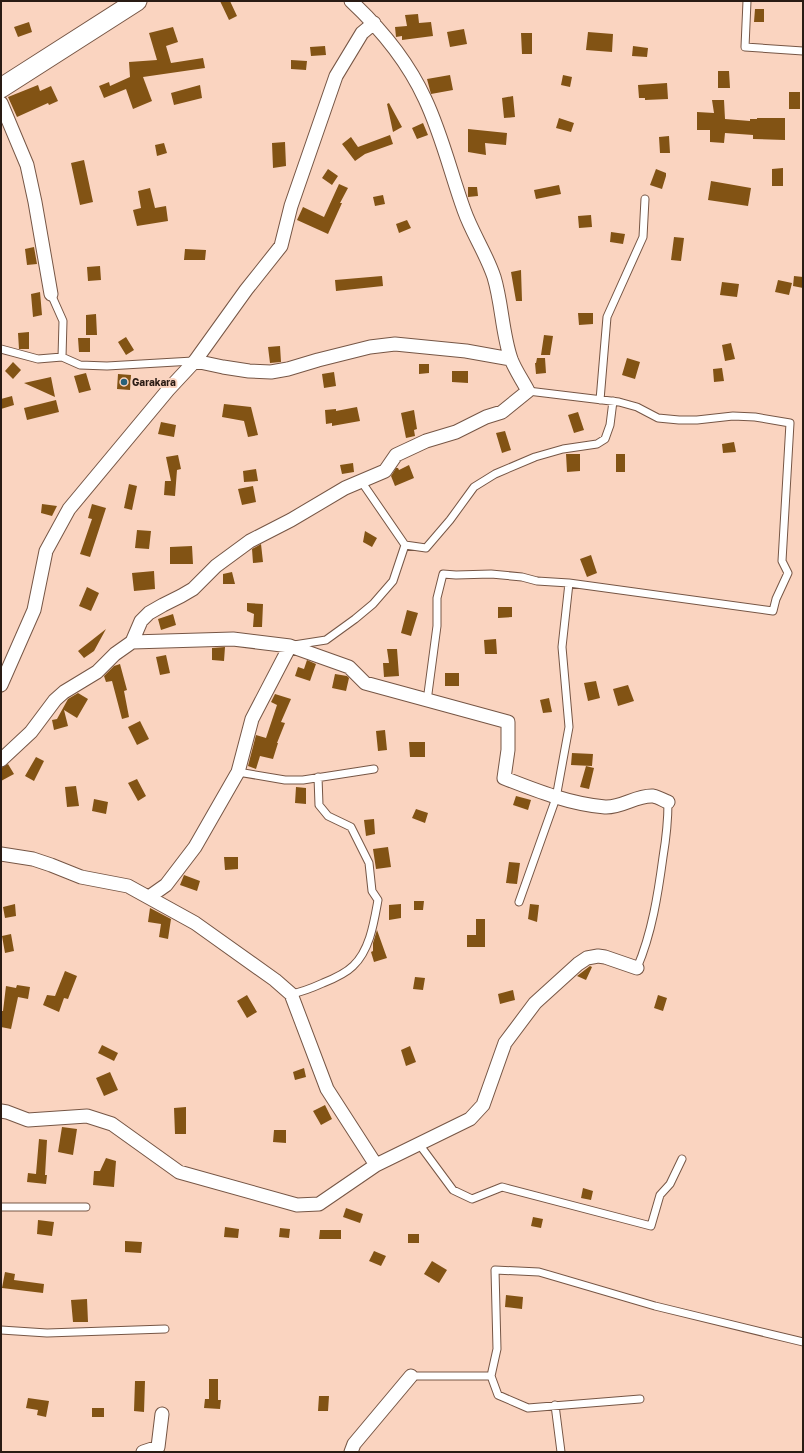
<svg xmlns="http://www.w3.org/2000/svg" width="804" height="1453" font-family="'Golos Text',sans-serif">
	<rect width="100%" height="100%" fill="#fad4c0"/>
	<path fill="#825314" d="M220 1H230L237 16 229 20Z
		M755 9H764V22H754Z
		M418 14 419 23 431 22 433 36 402 40V36L396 37 395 27 407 26 405 15Z
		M29 22 32 32 18 37 14 27Z
		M173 27 178 42 166 46 171 63 203 58 205 68 143 77 152 101 133 109 126 89 104 98 99 86 109 82 110 86 130 77 129 62 157 60 149 33Z
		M464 29 467 44 450 47 447 32Z
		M588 32 613 34 612 52 586 50Z
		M521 33H532V54H522Z
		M325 46 326 55 311 56 310 47Z
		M633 46 648 48 647 57 632 56Z
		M291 60 307 61 306 70 291 69Z
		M718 71H729L730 88H718Z
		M450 75 453 90 431 94 427 79Z
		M563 75 572 77 570 87 561 85Z
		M667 83 668 99 645 100V98H639L638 85Z
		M38 85 40 91 51 86 58 101 49 105 48 103 17 117 8 97Z
		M200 85 202 98 174 105 171 93Z
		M789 92H800V109H789Z
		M513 96 515 117 504 118 502 98Z
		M712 100H724L725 119 750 121V119H757V118H785V140L753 139V135L725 133 724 143 710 142V130H697V112L714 113Z
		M389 103 402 127 393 132 387 104Z
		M559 118 574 123 571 132 556 128Z
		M423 123 428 135 417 139 412 128Z
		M468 129 507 133 506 145 485 143 486 155 468 152Z
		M390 135 393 144 365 154 355 161 342 144 351 137 358 147Z
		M669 136 670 153H660L659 137Z
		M285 142 286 166 273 168 272 143Z
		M164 143 167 153 157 156 155 145Z
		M84 160 93 202 80 205 71 163Z
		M783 168V186H772V169Z
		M328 169 338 176 332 185 322 178Z
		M656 169 666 173V176L662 189 650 185Z
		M711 181 751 188 748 206 708 200Z
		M339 184 348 188 340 203H342L328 234 297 220 303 207 324 217Z
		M559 185 561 194 536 199 534 190Z
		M468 187H477L478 196 468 197Z
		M150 188 155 208 166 206 168 221 137 226 133 210 141 208 138 191Z
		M383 195 385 204 375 206 373 197Z
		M591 215 592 227 579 228 578 216Z
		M407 220 411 228 399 233 396 224Z
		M611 232 625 234 623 244 610 242Z
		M674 237 684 238 681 261 671 260Z
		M34 247 37 264 27 265 25 249Z
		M185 249 206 250 205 260H184Z
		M100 266 101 280 88 281 87 267Z
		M521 270 522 301H516L511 272Z
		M382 276 383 286 336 291 335 280Z
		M794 276 803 277V288L793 286Z
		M778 280 792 283 789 295 775 292Z
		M722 282 739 284 737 297 720 295Z
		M40 292 42 315 33 317 31 294Z
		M578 313H593V324L579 325Z
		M96 314 97 335H86V315Z
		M29 332V349H19L18 333Z
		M544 335 553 336 550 355H541Z
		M126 337 134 350 126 355 118 342Z
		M78 338H90V352H79Z
		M731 343 735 359 725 361 722 345Z
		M280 346 281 362 270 363 268 347Z
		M537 358H545L546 373 536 374 535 363H536Z
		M627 358 640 362 635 379 622 375Z
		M13 362 21 370 13 379 5 371Z
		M419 364H429V373L419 374Z
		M722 368 724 381 714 382 713 369Z
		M452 371H468V383L452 382Z
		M334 372 336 386 324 388 322 374Z
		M86 373 91 390 79 393 74 376Z
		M118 374 131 375 130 390 117 389Z
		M51 377 55 397 24 383Z
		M12 396 14 405 1 409V399Z
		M56 400 59 412 27 420 24 408Z
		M224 404 251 407 258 435 248 437 244 421 222 417Z
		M357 407 360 421 332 426V423L326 424 325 410 336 409V411Z
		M414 410 417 429 414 430 415 436 406 438 401 413Z
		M578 412 584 430 574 433 568 415Z
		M161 422 176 425 174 437 158 434Z
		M505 431 511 450 502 453 496 433Z
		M734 442 736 452 723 453 722 444Z
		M566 454H580V471L567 472Z
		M616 454H625V472H616Z
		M178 455 181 469 177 470 175 496 164 495 165 481H171L166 457Z
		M353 463 354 472 342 474 340 465Z
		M409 465 414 478 395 486 391 476 396 468H398L399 470Z
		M256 469 258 481 244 482 243 471Z
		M129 484 137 486 132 510 124 508Z
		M253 486 256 502 242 505 238 489Z
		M42 504 57 506 52 516 41 513Z
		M92 504 106 508 90 557 80 554 92 519 88 518Z
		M137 530 151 531 149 549 135 548Z
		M365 531 377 538 372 547 363 542Z
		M261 544 263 562 253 563 252 549Z
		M192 546 193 564H170V547Z
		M591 555 597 573 587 577 580 559Z
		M154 571 155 589 134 591 132 573Z
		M232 572 235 584H223V574Z
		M87 587 99 593 91 611 79 606Z
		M247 603 263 604 262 627H253L254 614 247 611Z
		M498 607H512V617L498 618Z
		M407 610 418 613 411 636 401 633Z
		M173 614 176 625 161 630 158 619Z
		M106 629 94 651 84 658 78 651Z
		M496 639 497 654H485L484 640Z
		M225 647 224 661 212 660V648Z
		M387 649H397L399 676 384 677 383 663H389Z
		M166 655 170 673 160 675 156 657Z
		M307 660 316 664 310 681 295 676 298 667 304 669Z
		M120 664 127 690 124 691 129 717 122 719 112 681 106 682 104 676 114 666Z
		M445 673H459V686H445Z
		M335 674 347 676 349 678 346 691 332 688Z
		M596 681 600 698 588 701 584 683Z
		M628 685 634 701 618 706 613 689Z
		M78 693 88 699 77 718 64 710 68 726 54 730 52 720 57 719 68 699Z
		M275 694 291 699 281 722 285 723 277 743H278L273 759 260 756 256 769 248 766 256 735 266 738 277 705 271 702Z
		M549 698 552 712 543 713 540 700Z
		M140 721 149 739 137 745 128 727Z
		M385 730 387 750 378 751 376 731Z
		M409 742H425V757H410Z
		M572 753 593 754 592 766 571 765Z
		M36 757 44 761 34 781 25 776Z
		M8 764 14 774 1 781V768Z
		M586 766 594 768 589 789 580 787Z
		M137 779 146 796 138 801 128 783Z
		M76 786 79 806 67 807 65 787Z
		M296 787 306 788V804L295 803Z
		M516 796 531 800 528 810 513 805Z
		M94 799 108 802 106 814 92 811Z
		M416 809 428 813 425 823 412 818Z
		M374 819 375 834 366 836 364 820Z
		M388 847 391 867 376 869 373 849Z
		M224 857H238V869L225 870Z
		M509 862 520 863 517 884 506 883Z
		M184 875 200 881 197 891 180 885Z
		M414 901H424L423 910H414Z
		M15 904 16 916 5 918 3 907Z
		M401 904V918L389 920V905Z
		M530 904 539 905 537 922 528 919Z
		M150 908 171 919 168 939 159 937 161 924 148 922Z
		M476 919H485V947H467V935H476Z
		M377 930 387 958 374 962 371 952 373 951V943Z
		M11 934 14 951 5 953 2 936Z
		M590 966 592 967 586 980 577 976Z
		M65 971 77 976 68 999 64 998 59 1012 43 1005 47 995 55 996Z
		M415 977 425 978 423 990 413 989Z
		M17 985 30 987 28 999 18 997 11 1029 1 1027V1011H3L6 986 16 988Z
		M513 990 515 1000 500 1004 498 994Z
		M247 995 257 1012 247 1018 237 1001Z
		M658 995 667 998 663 1011 654 1008Z
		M102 1045 118 1053 114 1061 98 1053Z
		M410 1046 416 1062 406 1066 401 1050Z
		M304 1068 306 1077 295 1080 293 1072Z
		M110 1072 118 1090 104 1096 96 1078Z
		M325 1105 332 1119 321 1125 313 1111Z
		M186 1107V1134H175L174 1108Z
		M62 1127 77 1129 73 1155 58 1152Z
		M274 1130H286V1143L273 1142Z
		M39 1139 47 1140 45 1175H47L46 1184 27 1182 28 1173 36 1174Z
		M106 1158 116 1161 114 1187 93 1185 94 1171H100Z
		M583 1188 593 1191 591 1200 581 1198Z
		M346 1208 363 1214 360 1223 343 1217Z
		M533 1217 543 1219 541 1228 531 1226Z
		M38 1220 54 1222 52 1236 37 1234Z
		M225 1227 239 1229 238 1238 224 1237Z
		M280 1228 290 1229 289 1238 279 1237Z
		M320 1230H341V1239H319Z
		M408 1234H419V1243H408Z
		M125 1241 142 1242 141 1253 125 1252Z
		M374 1251 386 1256 381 1266 369 1261Z
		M432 1261 447 1270 439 1283 424 1274Z
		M5 1272 15 1274 14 1280 44 1284 43 1293 2 1288Z
		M506 1295 523 1297 522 1309 505 1307Z
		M87 1299 88 1322H73L71 1300Z
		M209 1379H218V1400H221L220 1409 204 1408 205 1399H209Z
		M135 1381H145L144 1412 134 1411Z
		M319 1396H329L328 1411H318Z
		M28 1398 49 1401 46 1417 37 1415 38 1410 26 1408Z
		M92 1408H104V1417H92Z"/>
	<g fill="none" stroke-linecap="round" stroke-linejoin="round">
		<g stroke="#765645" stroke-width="9">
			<path id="lane" d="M747 1 745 47 803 51
				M51 294 63 321 62 357
				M1 349 38 359 62 357 80 365 107 366 193 361
				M600 400 607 317 643 237 645 199
				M361 481 405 545
				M294 645 326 640 355 619 373 604 393 581 405 545 426 548 450 520 474 487 495 474 535 457 563 449 597 444 605 439 610 425 613 401
				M427 701 437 626V598L443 574 456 575 491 574 522 577 537 581 569 583 773 611 776 599 788 573 782 561 790 423 755 417 733 416 697 420H679L658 418 637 407 619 402 528 391
				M238 772 285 780H303L374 769
				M519 902 556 798 569 727 562 647 569 583
				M637 968C652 933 658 894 663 857 666 839 668 820 668 802
				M291 994C302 992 312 988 323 983 333 979 345 974 353 966 370 950 374 922 378 900L372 891 369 863 351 827 328 816 319 805 318 777
				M419 1144 453 1190 472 1199 502 1187 651 1226 660 1195 670 1184 682 1159
				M1 1207H86
				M1 1330 47 1333 165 1329
				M411 1376H491L497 1349 495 1270 539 1272 655 1306 803 1342
				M491 1376 498 1395 528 1408 640 1399
				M555 1405 561 1452"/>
		</g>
		<g stroke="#765645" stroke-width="15">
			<path id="street" d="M1 103 27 165 35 202 51 294
				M195 361 223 367 249 371 271 372 288 369 318 360 370 347 395 344 466 351 511 359
				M132 642 233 639 290 646 349 667 365 683 508 722V750L504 778C537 791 570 804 605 807 622 808 636 795 653 796 658 797 663 800 668 802
				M1 685 34 610 46 551 69 509 168 390 195 361 246 290 281 246 291 206 336 76 362 33 374 23
				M1 760 31 732 55 700 64 692 97 672 115 654 132 642 141 621 149 613 163 605 181 596 193 589 216 566 250 541 291 520 345 488 385 471 396 455 426 441 456 432 486 417 502 412 528 391C523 381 515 370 511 359 502 333 502 303 494 277 486 253 472 233 464 210 451 174 442 135 425 99 408 62 381 29 351 1
				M1 854 33 859 51 865 81 877 128 886 195 923 275 980 291 994 327 1089 376 1165
				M149 897 166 885 195 847 238 772 252 719 290 646
				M1 1111 7 1112 28 1120 87 1116 112 1124 179 1172 297 1205 319 1204 376 1165 470 1119 483 1105 505 1043 535 1003 578 964 587 958 598 956 605 957 637 968
				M143 1452 158 1447 162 1414
				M351 1452 354 1444 411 1376"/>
		</g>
		<g stroke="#765645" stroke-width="21">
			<path id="secondary" d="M1 88 137 1"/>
		</g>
		<use href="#lane" stroke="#fff" stroke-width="7"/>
		<use href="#street" stroke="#fff" stroke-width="13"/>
		<use href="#secondary" stroke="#fff" stroke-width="19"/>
	</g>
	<circle fill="#27627a" stroke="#fad4c0" stroke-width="1.5" cx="124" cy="382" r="4"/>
	<g text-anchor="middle" stroke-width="4" stroke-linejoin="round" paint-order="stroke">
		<g font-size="10" font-weight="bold" fill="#291b14" stroke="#fad4c0" text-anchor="start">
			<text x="132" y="386">Garakara</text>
		</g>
	</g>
	<rect width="804" height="1453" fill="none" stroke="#291b14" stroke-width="4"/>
</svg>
